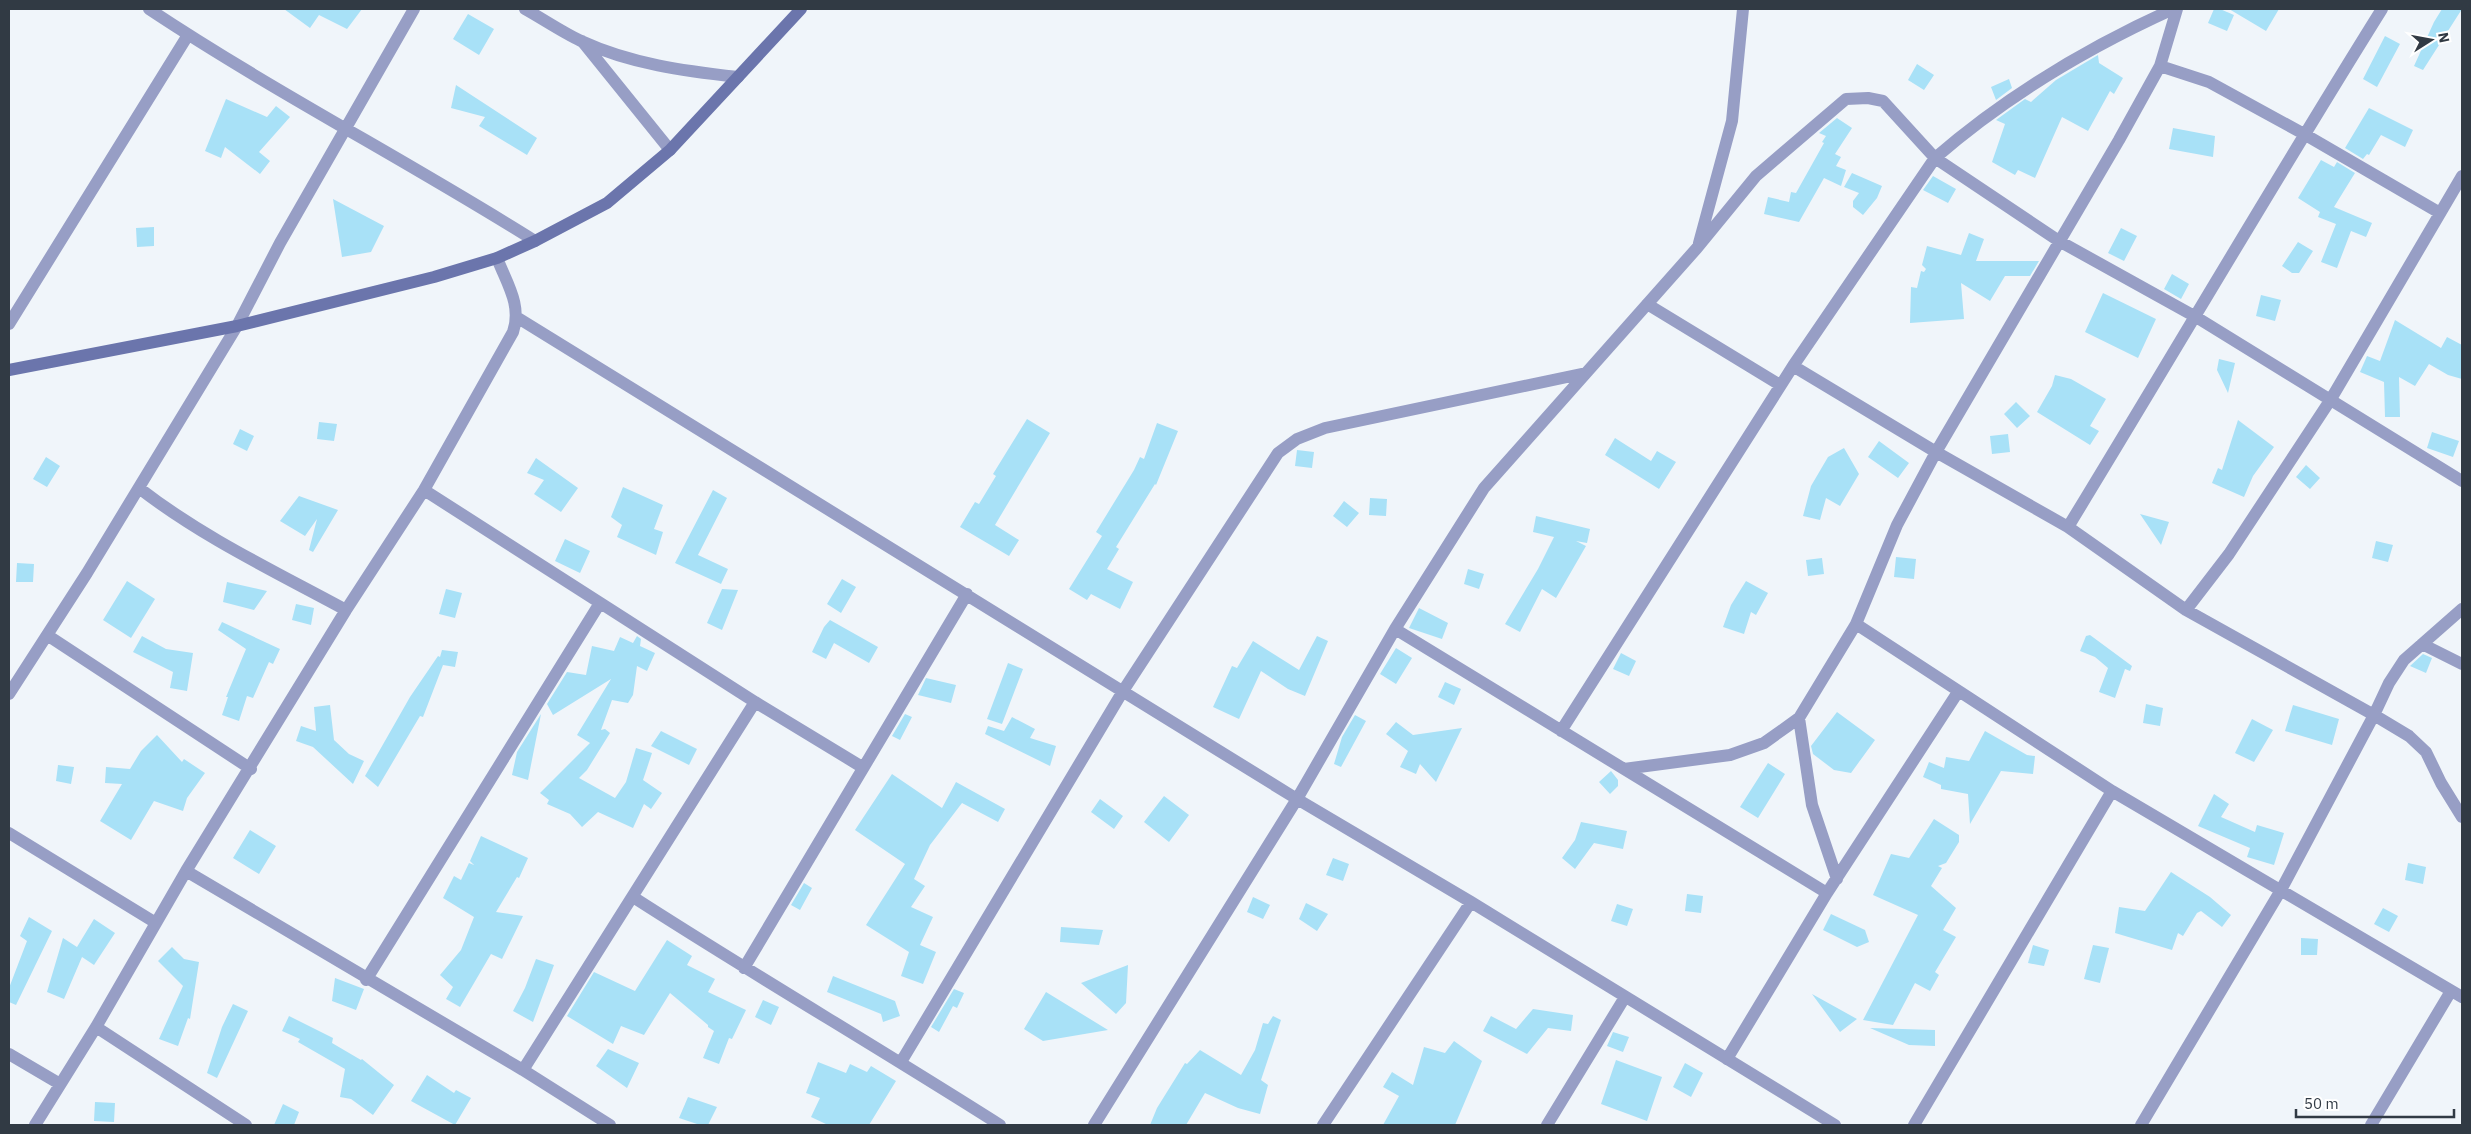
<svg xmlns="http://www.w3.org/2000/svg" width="2471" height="1134" font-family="'IBM Plex Sans',sans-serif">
	<rect width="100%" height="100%" fill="#f0f5fa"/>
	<path fill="#a8e1f7" d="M284 9H362L347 29 319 15 310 28Z
		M2214 9H2220L2234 15 2227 31 2208 23Z
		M2229 9H2279L2266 31Z
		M2442 9H2462L2423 70 2414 66 2434 22Z
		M468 14 494 29 479 55 453 39Z
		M2385 36 2400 44 2377 87 2363 79Z
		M2098 55 2099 63 2123 78 2114 94 2110 91 2088 131 2062 117 2035 178 2018 170 2015 175 1992 162 2005 124 1996 120 2025 99 2031 102 2056 80Z
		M1917 64 1934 75 1924 90 1908 80Z
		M2009 79 2012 88 1996 100 1991 87Z
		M456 85 537 138 527 155 479 126 485 117 451 108Z
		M226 99 267 117 276 106 290 117 259 152 270 161 260 174 225 147 221 158 205 151Z
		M2369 108 2413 130 2405 147 2381 135 2369 155 2367 154 2363 159 2345 148Z
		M1837 118 1852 128 1835 154 1841 157 1836 166 1846 170 1841 186 1824 178 1799 222 1764 214 1768 197 1789 202 1791 192 1796 193 1824 143 1822 142 1826 136 1819 133Z
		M2173 128 2215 136 2213 157 2169 149Z
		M2321 160 2334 167 2337 162 2355 173 2334 207 2372 223 2366 237 2351 231 2337 268 2321 262 2336 224 2318 217 2320 212 2298 198Z
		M1852 173 1882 186 1877 198 1863 215 1853 207V201L1859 193 1844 187Z
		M1933 176 1956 189 1948 203 1923 190Z
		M333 199 384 226 371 252 342 257Z
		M154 227V246L137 247 136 228Z
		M2121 228 2137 236 2124 261 2108 253Z
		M1969 233 1984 239 1976 261H2039L2030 276H2005L1990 301 1961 283 1964 319 1910 323 1911 287 1917 288 1921 271 1924 272 1926 269 1922 265 1927 246 1961 255Z
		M2298 242 2313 251 2299 273H2292L2282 266Z
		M2172 274 2189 284 2181 299 2164 289Z
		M2103 293 2156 319 2138 358 2085 332Z
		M2261 295 2281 300 2275 321 2256 316Z
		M2395 320 2441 348 2447 337 2462 345V379L2448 375 2429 364 2415 386 2399 377 2400 417H2385L2384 382 2360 372 2367 356 2380 361Z
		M2219 359 2235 363 2228 393 2217 370Z
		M2055 375 2071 379 2106 399 2090 426 2099 431 2090 445 2037 412 2052 386Z
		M2016 402 2030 416 2017 428 2004 414Z
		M1027 419 1050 433 995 525 1019 540 1009 556 960 527 975 502 979 504 996 476 993 474Z
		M2238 420 2274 447 2253 476 2244 497 2212 483 2218 468 2222 470Z
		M319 422 337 424 334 441 317 439Z
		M1157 423 1178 431 1156 485 1155 484 1116 547 1119 549 1107 569 1133 582 1120 609 1091 594 1087 600 1069 589 1102 536 1096 532 1134 470 1140 457 1144 459Z
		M240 429 254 436 247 451 233 444Z
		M2432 432 2459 441 2453 457 2427 448Z
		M2008 434 2010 452 1992 454 1990 436Z
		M1615 438 1651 461 1657 451 1676 462 1659 489 1605 455Z
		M1879 441 1909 463 1898 478 1868 457Z
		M1844 448 1859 474 1840 506 1826 498 1820 520 1803 516 1811 486 1828 457Z
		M1297 450 1314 452 1312 468 1295 466Z
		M46 457 60 466 47 487 33 479Z
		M536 458 578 488 561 512 534 494 544 480 527 473Z
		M2306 465 2320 478 2310 489 2296 477Z
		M623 487 663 505 654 529 663 532 656 555 617 537 622 525 611 517Z
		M713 490 727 498 698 555 728 569 721 584 675 563Z
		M299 496 338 510 313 552 309 550 317 519 305 536 280 521Z
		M1370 498 1387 499 1386 516 1369 515Z
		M1344 501 1359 513 1347 527 1333 516Z
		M2140 514 2169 522 2161 545Z
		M1536 516 1590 529 1587 543 1576 541 1586 546 1556 598 1542 589 1520 632 1505 624 1538 569 1554 537 1533 532Z
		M565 539 590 551 580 573 555 561Z
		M2376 541 2393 545 2388 562 2372 558Z
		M1896 557 1916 559 1914 579 1894 577Z
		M1822 558 1824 574 1808 576 1806 560Z
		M17 563 34 564 33 582H16Z
		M1468 569 1484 574 1479 589 1464 584Z
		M842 579 856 587 841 613 827 604Z
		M127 581 155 599 131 638 103 620Z
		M1746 581 1768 593 1756 615 1751 612 1744 634 1723 627 1731 605Z
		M227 582 267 591 254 610 223 602Z
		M446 589 462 593 455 618 439 614Z
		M722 589 738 590 722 630 707 623Z
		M296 604 314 608 311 625 292 620Z
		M1419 608 1448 623 1442 639 1409 628Z
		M830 620 878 647 869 663 834 643 826 659 812 652 824 627Z
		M222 622 280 649 273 664 269 662 253 698 247 696 239 721 222 715 228 697H226L246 649 218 630Z
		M2090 635 2132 666 2130 671 2125 669 2115 698 2099 692 2108 668 2095 657 2080 651 2086 636Z
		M142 636 166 649 193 653 187 691 170 688 173 672 133 652Z
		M637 636 641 639 640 646 655 653 647 671 637 666 633 695 628 703 612 700 601 730 605 729 610 733 587 770 579 778 615 798 626 782 636 748 652 753 643 780 662 793 651 809 644 804 633 828 598 812 582 827 570 814 547 804 549 800 540 793 590 743 577 735 611 679 553 715 547 704 567 672 586 675 592 646 614 651 620 637 633 643Z
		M1317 636 1328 641 1305 696 1288 689 1261 671 1239 719 1213 707 1232 666 1237 668 1253 641 1299 670Z
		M1396 648 1412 658 1396 684 1380 674Z
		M442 650 458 652 455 667 443 665 423 717 420 716 378 787 365 776 410 697 438 656 440 657Z
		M1621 653 1636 661 1629 676 1613 669Z
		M2423 654 2432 658 2426 673 2410 666Z
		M1008 663 1023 669 1002 724 987 719Z
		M926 678 956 685 951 703 918 695Z
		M1445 682 1461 689 1454 705 1438 697Z
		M2146 704 2163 708 2160 726 2143 723Z
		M330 705 334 740 349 754 364 761 353 784 313 747 296 741 301 726 316 731 314 707Z
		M2293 705 2339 719 2332 745 2285 731Z
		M1837 712 1875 740 1851 773 1834 770 1813 754 1811 746Z
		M541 714 528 780 512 775 517 752Z
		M905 714 912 717 900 740 892 736Z
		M1355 715 1366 721 1341 767 1334 764 1342 737Z
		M1012 717 1035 729 1030 738 1056 746 1050 766 985 734 988 726 1004 731Z
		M2252 719 2273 730 2254 762 2235 753Z
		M1396 722 1413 735 1462 728 1436 782 1420 764 1416 774 1400 767 1408 751 1386 734Z
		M661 731 697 749 689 765 651 746Z
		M1985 731 2027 755 2035 756 2033 774 2001 771 1970 824 1968 794 1941 789V785L1923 777 1929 762 1944 768 1946 757 1969 761Z
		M157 735 182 762 184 759 205 773 187 798 183 811 154 801 131 840 100 821 122 784 105 783 106 767 130 769 141 751Z
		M1768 763 1785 774 1758 818 1740 807Z
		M58 765 74 767 71 784 56 781Z
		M1611 771 1618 780V786L1610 794 1599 782Z
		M892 774 942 808 956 782 1005 809 998 822 962 803 930 845 914 879 925 886 911 907 933 917 920 945 936 952 923 984 901 976 909 952 866 925 905 864 855 830Z
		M2214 794 2229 804 2221 817 2255 832 2257 825 2284 833 2274 865 2247 857 2250 848 2198 826Z
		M1164 796 1189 815 1169 842 1144 822Z
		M1100 799 1123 816 1114 829 1091 812Z
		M1934 819 1959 835V842L1946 863 1938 866 1942 868 1931 886 1956 908 1943 930 1956 937 1935 972 1939 975 1930 991 1915 983 1893 1025 1863 1020 1918 915 1873 895 1891 854 1909 858Z
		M1581 822 1627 831 1623 849 1594 843 1575 869 1562 858 1575 840Z
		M250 830 276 846 259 874 233 858Z
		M481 836 528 858 519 878 517 877 496 912 523 916 502 959 491 954 460 1007 446 999 453 987 440 975 461 950 474 917 443 898 454 876 461 880 469 863 474 865 470 861Z
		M1333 858 1349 864 1343 881 1326 875Z
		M2408 863 2426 867 2423 884 2405 880Z
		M2171 872 2210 897 2231 915 2222 927 2201 911 2197 913 2183 936 2178 933 2172 950 2115 933 2119 907 2145 911Z
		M804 883 812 888 800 910 791 905Z
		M1687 894 1703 896 1701 913 1685 911Z
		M1253 897 1270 905 1263 919 1247 912Z
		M1306 903 1328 914 1317 931 1299 919Z
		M1617 904 1633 909 1627 926 1611 921Z
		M2383 908 2398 916 2389 932 2374 924Z
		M1831 914 1865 930 1869 942 1857 947 1823 930Z
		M29 917 52 931 16 1005 9 1002V988L27 941 20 936Z
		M94 919 115 933 94 965 82 957 64 999 47 992 63 938 77 947Z
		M1061 927 1103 930 1099 945 1060 942Z
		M2301 938 2318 939 2317 955H2301Z
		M667 940 692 956 687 965 715 979 708 992 746 1010 732 1039 729 1038 719 1064 703 1058 714 1031 708 1027V1025L670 993 644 1035 621 1026 613 1044 567 1016 594 972 635 991Z
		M2033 945 2049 950 2044 966 2028 963Z
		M2093 945 2109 948 2100 983 2084 979Z
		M172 947 184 959 199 962 190 1019 188 1018 178 1046 159 1039 183 986 158 961Z
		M536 959 554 965 533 1022 513 1011 525 988Z
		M1128 965 1126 1003 1116 1014 1081 983Z
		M833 976 895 1001 900 1016 883 1022 881 1014 827 992Z
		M335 978 364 989 356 1010 332 1001Z
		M954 989 964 993 957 1008 953 1006 939 1032 931 1027Z
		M1046 992 1108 1030 1043 1041 1024 1029Z
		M1812 994 1857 1019 1840 1032Z
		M763 1000 779 1007 771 1025 755 1017Z
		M233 1004 248 1011 217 1078 207 1073 222 1027Z
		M1533 1009 1573 1015 1571 1031 1548 1028 1527 1054 1483 1031 1491 1016 1516 1029Z
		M289 1016 333 1038 332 1043 361 1060 362 1059 394 1085 373 1115 351 1099 340 1097 345 1069 298 1042 300 1039 282 1031Z
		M1273 1016 1281 1020 1261 1080 1268 1085 1260 1114 1238 1108 1205 1093 1186 1125H1150L1157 1108 1185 1063 1187 1064 1200 1050 1241 1075 1255 1050 1263 1023 1268 1024Z
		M1870 1028 1935 1030V1046L1909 1045Z
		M1613 1032 1629 1037 1623 1052 1607 1046Z
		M1454 1041 1482 1061 1455 1125H1383L1399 1096 1383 1087 1392 1072 1413 1085 1424 1047 1445 1053Z
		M608 1049 639 1063 627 1088 596 1066Z
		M1616 1060 1662 1077 1647 1121 1601 1104Z
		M818 1062 846 1073 850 1064 867 1072 871 1066 896 1081 869 1125H828L811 1117 820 1098 806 1093Z
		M1685 1063 1703 1073 1691 1097 1673 1087Z
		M427 1075 454 1093 456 1090 471 1098 455 1125 411 1101Z
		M688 1097 717 1107 708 1125H700L679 1118Z
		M95 1102 115 1103 114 1122 94 1121Z
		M283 1104 299 1112 294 1125H274Z"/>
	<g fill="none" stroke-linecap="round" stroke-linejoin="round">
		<path stroke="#979ec5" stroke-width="12" d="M149 9C274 92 408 161 535 241
			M525 9C543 19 562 32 581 41 631 64 684 71 738 77
			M582 41 670 150
			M2160 66 2209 82 2304 134 2440 213
			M1699 243 1732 121 1743 9
			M1647 304 1780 385
			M518 318 1297 799 1471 902 1835 1125
			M9 324 188 35
			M139 488C202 537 276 572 346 610
			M424 490 755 702 862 767
			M2068 527C2173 355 2275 180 2382 9
			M2462 609 2404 660 2389 683 2374 715 2409 736 2426 752 2441 783 2462 817
			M2186 610 2229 554 2331 399 2462 176
			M1856 624 2112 791 2462 997
			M1395 629 1827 893
			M47 635 251 769
			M2422 644 2462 664
			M9 694 87 573 237 326 280 243 414 9
			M1799 718 1812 805 1837 879
			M1561 731 1793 366
			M1624 769 1730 755 1764 743 1799 718 1856 624 1897 525 1936 452 2119 140 2160 66 2177 9
			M9 833 156 923
			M186 871 523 1070 610 1125
			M633 897C754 975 879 1048 1000 1125
			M744 968 967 594
			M366 980 600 603
			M96 1027 246 1125
			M9 1054 60 1084
			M1727 1059 1827 893 1958 692
			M901 1062 1123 691 1278 453 1297 439 1325 428 1586 373
			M523 1070 755 702
			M35 1125 96 1027 186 871 346 610 424 490 513 332C522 305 507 284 497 258
			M1094 1125 1297 799 1395 629 1484 488 1697 248 1756 176 1846 99 1868 98 1883 101 1935 158C2006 96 2087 48 2173 9
			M1323 1125 1471 902
			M1547 1125 1625 997
			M1914 1125 2112 791
			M2141 1125 2281 890 2374 715 2186 610 2068 527 1936 452 1793 366 1935 158 2059 241 2196 317 2462 481
			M2371 1125 2451 991"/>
		<path stroke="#6b75ac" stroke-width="12" d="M9 370 237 326 434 277 497 258 535 241 607 203 670 150 801 9"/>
	</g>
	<rect width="2471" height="1134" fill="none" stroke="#313a44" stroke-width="20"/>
	<g transform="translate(2431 40) rotate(79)" stroke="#ffffff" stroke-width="4" paint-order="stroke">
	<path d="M0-4L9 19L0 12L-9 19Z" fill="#313a44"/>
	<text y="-8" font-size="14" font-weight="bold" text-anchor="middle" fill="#313a44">N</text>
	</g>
	<path d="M2296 1109v8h158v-8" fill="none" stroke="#313a44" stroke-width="2.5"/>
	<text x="2304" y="1109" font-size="15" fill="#313a44" stroke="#ffffff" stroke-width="4" paint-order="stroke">50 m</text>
</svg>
